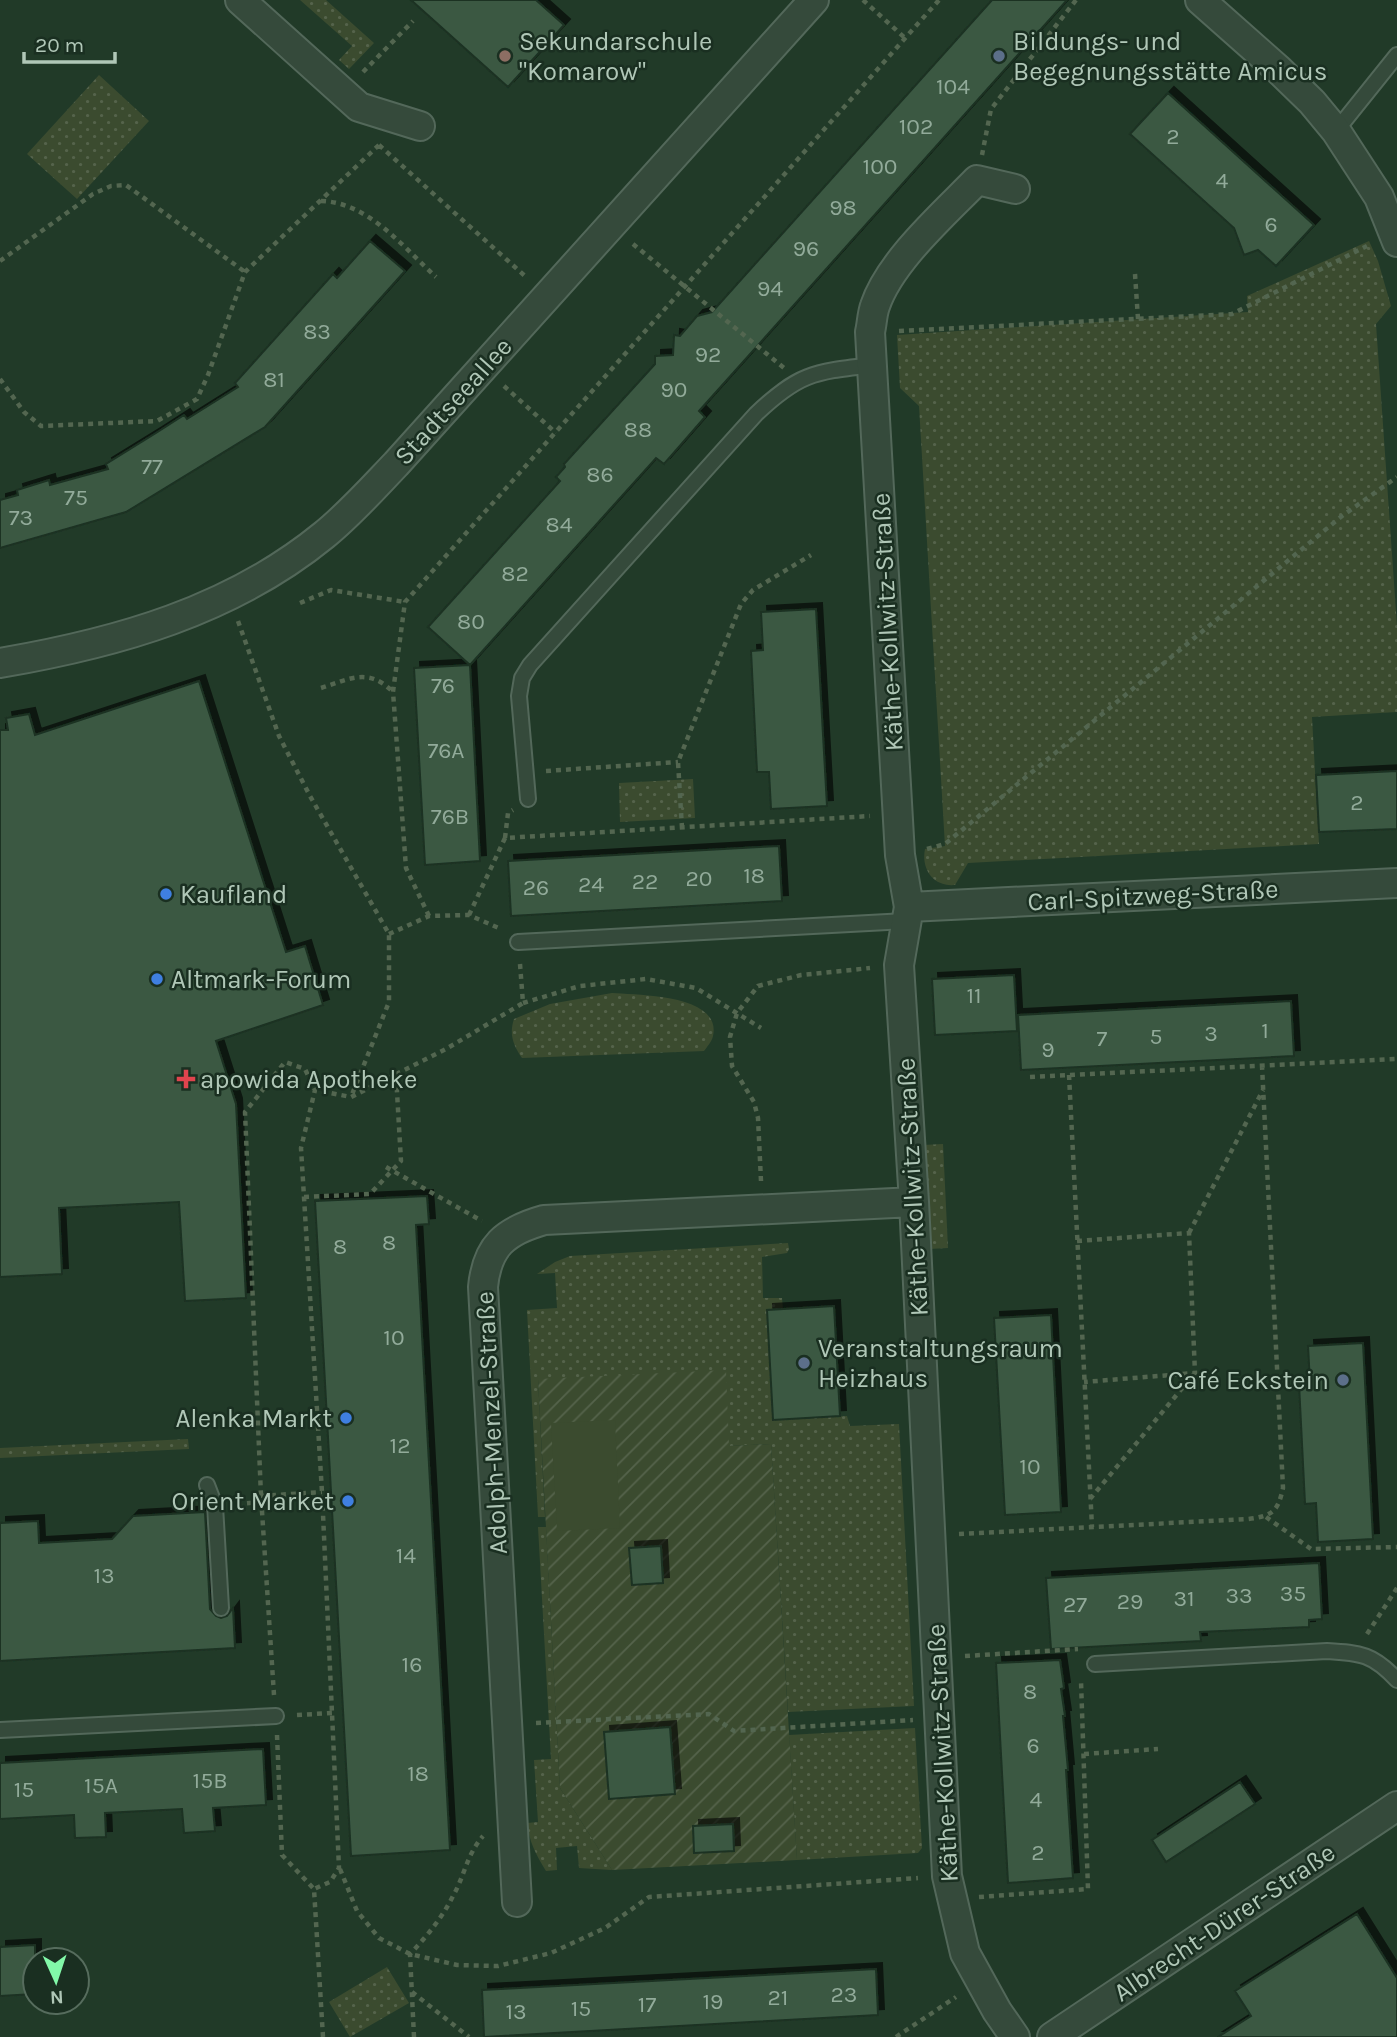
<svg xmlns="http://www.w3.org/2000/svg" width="1397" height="2037" font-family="Karla,sans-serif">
	<defs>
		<pattern id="grass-dots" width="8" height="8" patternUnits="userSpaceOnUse" patternTransform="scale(1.75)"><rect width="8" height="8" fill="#3b4b2f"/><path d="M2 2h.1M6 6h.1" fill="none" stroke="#55634b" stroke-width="1.8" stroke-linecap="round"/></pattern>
		<pattern id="garden-furrows" width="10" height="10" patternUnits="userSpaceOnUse" patternTransform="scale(1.75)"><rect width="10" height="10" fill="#3b4b2f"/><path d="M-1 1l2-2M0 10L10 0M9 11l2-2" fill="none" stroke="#55634b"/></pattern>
		<filter id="shadow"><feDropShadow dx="6" dy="-6" stdDeviation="0" flood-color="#0009"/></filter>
	</defs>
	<rect width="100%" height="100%" fill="#213a28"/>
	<path fill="url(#grass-dots)" d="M300 0H326L374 43 349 69 339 60 352 46Z
		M99 75 149 121 77 199 27 154Z
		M1369 241 1378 261 1391 306 1376 324 1397 626V712L1312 717 1319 844 968 863 955 885C933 887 921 869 925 849L945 846 919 406 900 388 897 335 1248 312 1247 296Z
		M693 779 695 818 620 822 619 783Z
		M612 993C637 995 722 994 713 1036 712 1041 707 1047 704 1051L522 1058C513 1045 509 1034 514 1019L550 1004Z
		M943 1144 948 1248 929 1249 923 1145Z
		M788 1243 789 1249 787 1253 762 1257 763 1298H782L783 1309 767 1310 773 1420 847 1416 850 1426 899 1424 914 1706 788 1712 771 1444 729 1446 538 1379 545 1517H538L527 1310 557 1308 555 1273 537 1274 555 1262 570 1256Z
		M188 1439 189 1449 0 1458V1448Z
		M538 1527H546L560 1788 612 1870 579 1868 577 1846 556 1848 557 1870 546 1871C536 1855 529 1841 527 1823L538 1822 534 1760 551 1759Z
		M915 1728 922 1848 918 1853 797 1860 789 1735Z
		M387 1967 409 2003 350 2037 329 2002Z"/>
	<path fill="url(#garden-furrows)" d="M726 1370 729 1446 771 1444 797 1860 612 1870 560 1788 538 1379Z"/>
	<path fill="#3b4b2f" d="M615 1420 620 1528 557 1531 551 1423Z"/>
	<path fill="#3a5843" stroke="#1c3123" stroke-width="2" filter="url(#shadow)" d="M411 0H536L564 25 508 87Z
		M992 0H1067L699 411 705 417 664 464 656 458 470 665 428 627 560 481 556 477 565 467 564 464 655 364V356L673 355 674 335 680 336 697 316 712 312Z
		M1168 93 1314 225 1276 266 1258 250 1244 255 1234 228 1130 134Z
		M370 241 405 271 265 427 126 512 0 548V500L18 495 17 490 49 480 50 485 108 469 106 464 156 433 184 415 187 419 238 387 235 383 333 274 337 278Z
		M816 609 827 806 771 809 769 772H757L751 651 763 650 761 612Z
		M470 665 480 861 425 865 414 668Z
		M199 681 286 952 305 946 323 1005 216 1041 236 1104 246 1298 185 1301 179 1202 59 1208 62 1274 0 1277V730H8L6 718 29 714 35 735Z
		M1397 771V829L1319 832 1316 775Z
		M779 846 782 901 511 916 508 861Z
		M1014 975 1017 1031 935 1035 932 979Z
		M1291 1001 1294 1056 1021 1070 1018 1015Z
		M427 1196 429 1224 416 1225 450 1850 351 1856 315 1201Z
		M834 1306 840 1416 773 1420 767 1310Z
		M1051 1315 1061 1512 1005 1515 994 1318Z
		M1363 1343 1373 1539 1318 1542 1316 1503 1305 1504 1299 1384 1310 1383 1308 1346Z
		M205 1512 210 1609 216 1616 221 1618 227 1616 233 1608 235 1648 0 1661V1523L38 1521 39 1543 112 1539 133 1516Z
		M661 1546 663 1583 632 1585 629 1548Z
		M1319 1563 1322 1619 1309 1620V1627L1200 1632 1201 1641 1051 1649 1046 1578Z
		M1060 1660 1064 1688 1061 1689 1065 1716H1063L1068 1770H1066L1073 1878 1008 1883 996 1663Z
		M670 1727 675 1794 609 1799 604 1732Z
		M263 1749 266 1805 213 1808 215 1831 184 1833 182 1809 105 1813 106 1837 75 1838 74 1815 0 1819V1763Z
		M1240 1782 1255 1804 1166 1862 1152 1840Z
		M733 1824 734 1851 694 1853 693 1826Z
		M1357 1914 1397 1978V2037H1218L1251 2016 1235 1991Z
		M35 1945V1994L0 1996V1947Z
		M876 1969 878 2015 484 2037 482 1990Z"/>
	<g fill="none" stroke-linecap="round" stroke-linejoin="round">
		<g stroke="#53685a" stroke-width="18">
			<path id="lane" d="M1336 131 1397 55
				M528 799 519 696 522 678 530 665 756 414C799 373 814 372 872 365
				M518 942 906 921
				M207 1485 215 1506 221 1608
				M1095 1664 1327 1651C1361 1653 1373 1654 1397 1680
				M0 1730 276 1716"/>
		</g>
		<g stroke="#53685a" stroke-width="32">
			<path id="street" d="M240 0 359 107 420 126
				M1200 0 1279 70 1312 102 1336 131 1379 197 1397 242
				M0 663C117 643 231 611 324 535 350 514 373 488 396 464L814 0
				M909 907 1397 883
				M517 1902 483 1287C487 1246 505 1231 544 1220L914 1202
				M1015 2037 997 2011 965 1953 947 1876 914 1202 899 965 909 907 900 855 870 332C872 324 872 314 875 306 890 261 945 213 977 180L1015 189
				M1052 2037 1397 1806"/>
		</g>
		<path stroke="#536650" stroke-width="4.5" stroke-dasharray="5 5" stroke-linecap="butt" d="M863 0 905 38
			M363 72 413 21
			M379 145 526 277
			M982 155 991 109 1076 0
			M321 201C368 202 403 247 436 277
			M633 244 784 368
			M0 261 93 194 111 186 126 185 245 272
			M1135 274 1138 319
			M899 331 1232 314 1367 246
			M0 379 24 412 41 426 157 421 197 399 208 375 245 272 379 145
			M504 386 556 433
			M300 603 331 590 405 602
			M238 621 279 736 310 796 389 934V1002L351 1097
			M321 688C350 679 368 667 393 692
			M546 771 678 762
			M682 828 678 762 741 604 753 590 811 555
			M505 838 508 813 513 810
			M927 849 945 844 1342 516 1397 477
			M469 915 505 838 870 816
			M429 916 406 868 393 692 405 602 939 0
			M389 934 429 916 469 915 501 929
			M523 1003 580 986 646 979 696 988 761 1028
			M1069 1075 1092 1527
			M1030 1077 1397 1059
			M386 1167 482 1221
			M761 1181 758 1118 754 1102 732 1066 730 1037 737 1013 758 986 801 975 870 968
			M304 1197 370 1194 401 1161 396 1075
			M1189 1233 1263 1090
			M1077 1241 1189 1233 1195 1373 1084 1382
			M261 1496 322 1492
			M1090 1499 1194 1374
			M237 1504 262 1502
			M1266 1517 1311 1549 1397 1547
			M959 1534 1248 1519C1273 1516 1278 1511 1283 1488L1262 1066
			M1367 1634 1397 1588
			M965 1656 1078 1649
			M274 1695 261 1496 245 1112 285 1062 305 1069 315 1090
			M297 1715 332 1713
			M536 1723 709 1714 734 1731 913 1720
			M277 1735 282 1855 314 1889
			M1084 1754 1158 1749
			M340 1869 357 1911 379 1938 410 1954 457 1965 498 1966 551 1953 605 1928 649 1897 918 1878
			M979 1897 1088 1889 1081 1681
			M412 1992 469 2037
			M323 2037 314 1889 330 1882 339 1868 322 1492 301 1148 315 1090 351 1097 446 1049 523 1003 520 964
			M414 2037 410 1954C427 1936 442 1918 453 1896 465 1875 466 1856 483 1836
			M896 2037 956 1997"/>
		<use href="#lane" stroke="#354a3b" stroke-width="14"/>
		<use href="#street" stroke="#354a3b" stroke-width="28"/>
	</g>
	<circle fill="#8d6e63" stroke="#1a2f21" stroke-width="2.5" cx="505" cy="56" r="7"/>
	<g fill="#5c6f8a" stroke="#1a2f21" stroke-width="2.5">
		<circle cx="999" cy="56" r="7"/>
		<circle cx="804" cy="1363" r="7"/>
		<circle cx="1343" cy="1380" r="7"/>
	</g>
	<g fill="#3f7fe0" stroke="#1a2f21" stroke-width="2.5">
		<circle cx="166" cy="894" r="7"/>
		<circle cx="157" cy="979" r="7"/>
		<circle cx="346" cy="1418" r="7"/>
		<circle cx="348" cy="1501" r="7"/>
	</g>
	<path fill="#e0444e" stroke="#1a2f21" stroke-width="2.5" d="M182.5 1068.5h7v7h7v7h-7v7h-7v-7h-7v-7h7z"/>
	<g text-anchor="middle" stroke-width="5" stroke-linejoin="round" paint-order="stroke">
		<g font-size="23" fill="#92ab9a">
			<text x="953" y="94">104</text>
			<text x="916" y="134">102</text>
			<text x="1173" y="144">2</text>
			<text x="880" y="174">100</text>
			<text x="1222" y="188">4</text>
			<text x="843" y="215">98</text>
			<text x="1271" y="232">6</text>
			<text x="806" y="256">96</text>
			<text x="770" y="296">94</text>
			<text x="317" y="339">83</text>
			<text x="708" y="362">92</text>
			<text x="274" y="387">81</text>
			<text x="674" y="397">90</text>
			<text x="638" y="437">88</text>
			<text x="152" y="474">77</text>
			<text x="600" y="482">86</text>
			<text x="76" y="505">75</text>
			<text x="21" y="525">73</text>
			<text x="559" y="532">84</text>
			<text x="515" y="581">82</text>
			<text x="471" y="629">80</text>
			<text x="443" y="693">76</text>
			<text x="446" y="758">76A</text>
			<text x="1357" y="810">2</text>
			<text x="450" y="824">76B</text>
			<text x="754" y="883">18</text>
			<text x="699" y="886">20</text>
			<text x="645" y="889">22</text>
			<text x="591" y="892">24</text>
			<text x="536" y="895">26</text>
			<text x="974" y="1003">11</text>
			<text x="1265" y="1038">1</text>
			<text x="1211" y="1041">3</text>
			<text x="1156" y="1044">5</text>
			<text x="1102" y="1046">7</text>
			<text x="1048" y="1057">9</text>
			<text x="389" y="1250">8</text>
			<text x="340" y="1254">8</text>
			<text x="394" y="1345">10</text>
			<text x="400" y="1453">12</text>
			<text x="1030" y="1474">10</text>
			<text x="406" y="1563">14</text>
			<text x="104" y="1583">13</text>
			<text x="1293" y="1601">35</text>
			<text x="1239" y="1603">33</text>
			<text x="1184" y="1606">31</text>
			<text x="1130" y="1609">29</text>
			<text x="1075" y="1612">27</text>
			<text x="412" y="1672">16</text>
			<text x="1030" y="1699">8</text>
			<text x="1033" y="1753">6</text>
			<text x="418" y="1781">18</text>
			<text x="210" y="1788">15B</text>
			<text x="101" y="1793">15A</text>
			<text x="24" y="1797">15</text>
			<text x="1036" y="1807">4</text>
			<text x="1038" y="1860">2</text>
			<text x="844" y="2002">23</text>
			<text x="778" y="2005">21</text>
			<text x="713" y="2009">19</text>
			<text x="647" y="2012">17</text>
			<text x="581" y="2016">15</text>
			<text x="516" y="2019">13</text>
		</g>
		<g font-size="26" fill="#b0c7b7" stroke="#1a2f21" text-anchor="start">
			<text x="519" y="50">Sekundarschule<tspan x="519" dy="30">"Komarow"</tspan></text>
			<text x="1013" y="50">Bildungs- und<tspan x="1013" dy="30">Begegnungsstätte Amicus</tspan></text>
			<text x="180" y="903">Kaufland</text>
			<text x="171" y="988">Altmark-Forum</text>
			<text x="200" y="1088">apowida Apotheke</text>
			<text x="818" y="1357">Veranstaltungsraum<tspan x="818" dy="30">Heizhaus</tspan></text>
			<text x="1329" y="1389" text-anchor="end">Café Eckstein</text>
			<text x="332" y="1427" text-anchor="end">Alenka Markt</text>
			<text x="334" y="1510" text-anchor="end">Orient Market</text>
		</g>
		<g font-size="26" fill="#b0c7b7" stroke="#1a2f21">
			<text transform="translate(453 401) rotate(-48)" y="9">Stadtseeallee</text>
			<text transform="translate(887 622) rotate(-93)" y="9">Käthe-Kollwitz-Straße</text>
			<text transform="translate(1153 895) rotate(-3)" y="9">Carl-Spitzweg-Straße</text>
			<text transform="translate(912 1187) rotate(-93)" y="9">Käthe-Kollwitz-Straße</text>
			<text transform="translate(491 1423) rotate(-93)" y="9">Adolph-Menzel-Straße</text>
			<text transform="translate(942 1753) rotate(-93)" y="9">Käthe-Kollwitz-Straße</text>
			<text transform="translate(1224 1922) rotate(-34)" y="9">Albrecht-Dürer-Straße</text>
		</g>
	</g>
	<g transform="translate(56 1981) rotate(177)"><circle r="33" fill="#1a2f21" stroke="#566c5d" stroke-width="2"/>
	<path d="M0-5L12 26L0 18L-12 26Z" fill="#82f9a9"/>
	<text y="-10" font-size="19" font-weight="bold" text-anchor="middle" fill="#b0c7b7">N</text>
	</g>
	<path d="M24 52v10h91v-10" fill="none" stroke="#b0c7b7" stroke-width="3.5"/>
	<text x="35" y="52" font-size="21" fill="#b0c7b7" stroke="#1a2f21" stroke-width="5" paint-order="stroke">20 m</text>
</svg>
